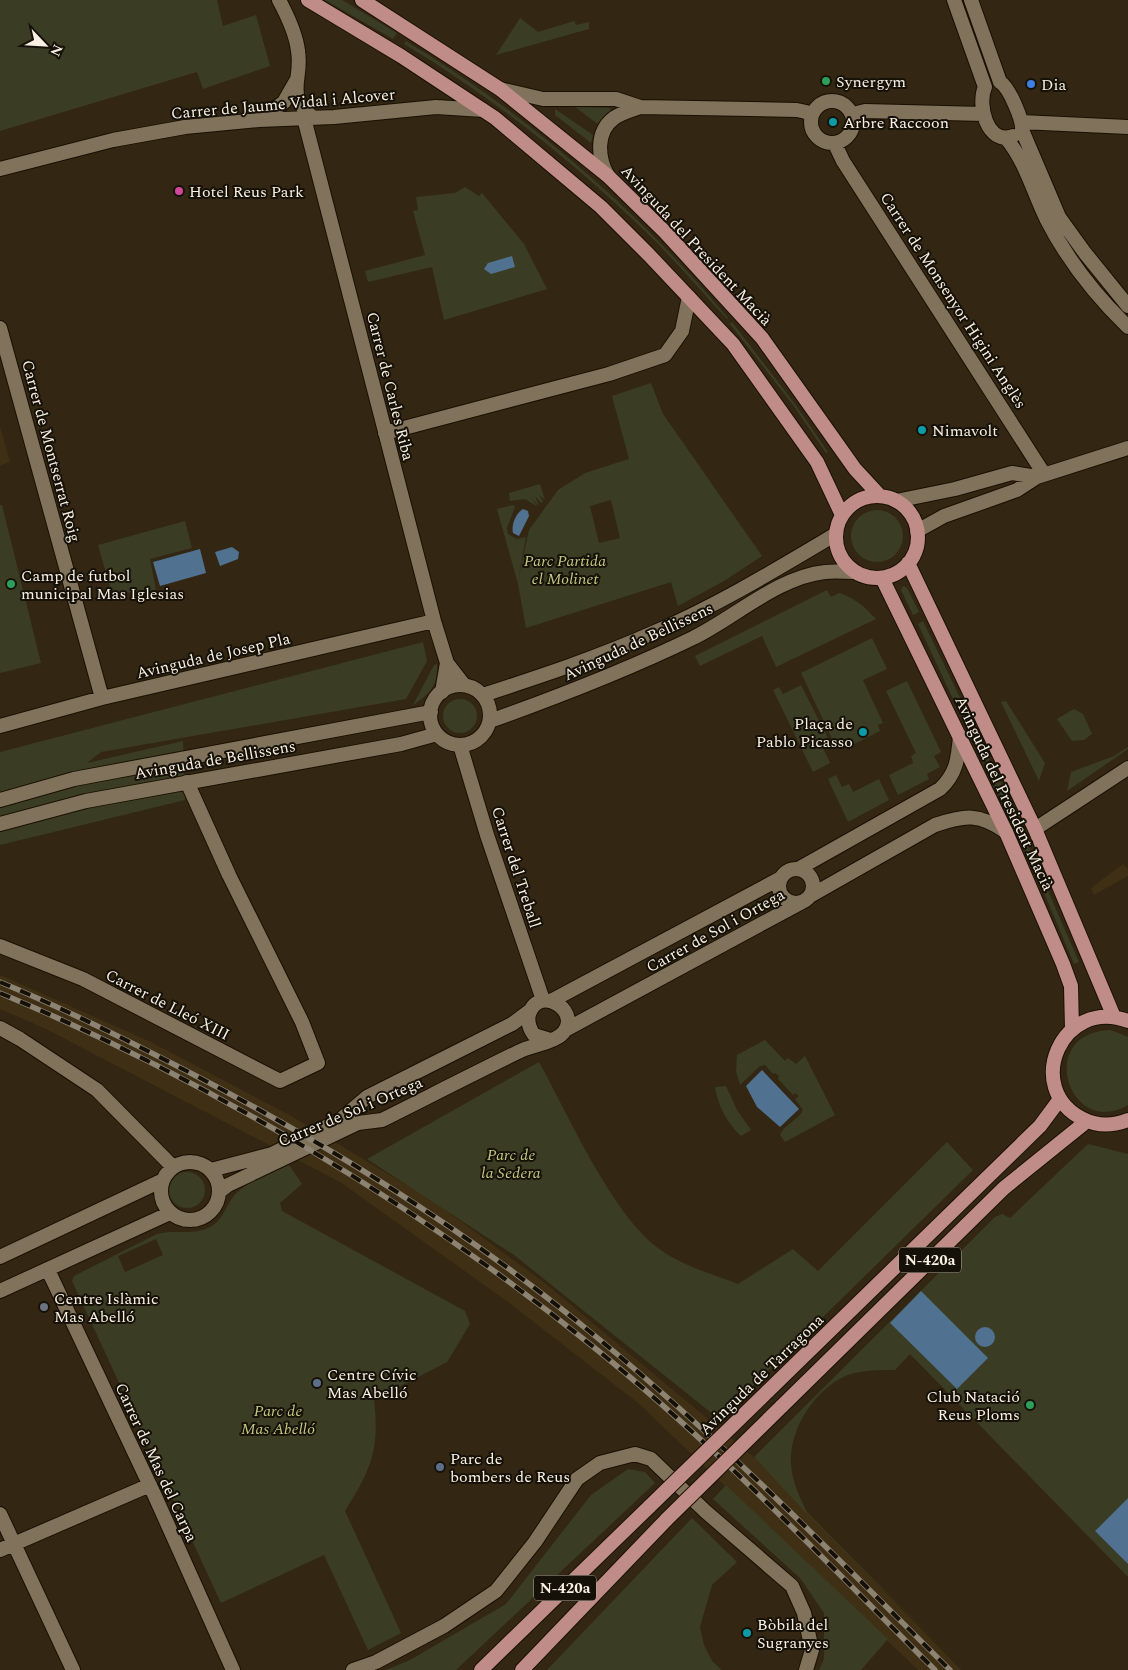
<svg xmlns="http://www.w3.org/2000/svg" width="1128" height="1670" font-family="Spectral,serif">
	<rect width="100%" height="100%" fill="#332713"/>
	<path fill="#3f2f14" d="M0 426 10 462 0 466Z
		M1123 864 1128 869V876L1094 895 1091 888Z
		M0 975 151 1042 291 1116 430 1199 546 1284 757 1460 961 1670H918L638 1403 508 1302 340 1182 44 1028 0 1009Z"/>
	<path fill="#3a3c23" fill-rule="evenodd" d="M0 0H217L223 26 256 15 270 66 203 89 197 72 0 131Z
		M325 0H342L397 33 393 39Z
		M520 18 538 32 574 21 576 25 589 22V29L496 55Z
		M406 41C527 114 638 210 728 318L727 319C700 290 675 260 647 233 573 161 492 97 404 44Z
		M575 107 609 108 612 111 599 125Z
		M555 109 593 135 591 143 555 115Z
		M465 187 479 196 482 193 524 244 547 289 444 320 432 267 368 282 365 271 425 255 413 211 418 210 416 197 455 193Z
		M732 322 795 404 828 452 826 453 793 405 730 324Z
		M651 383 663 414 762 556 724 581 678 606 671 582 526 628 518 584 497 509 513 505 515 507 507 528 508 534 517 539 526 537 518 580 529 530 558 490 585 473 629 459 612 396ZM611 500 620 538 599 543 590 506Z
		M540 484 545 500 539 495 543 501 541 503 535 496 539 506 531 498 538 507 525 499 510 501 509 493Z
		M0 505H2L41 663 0 673Z
		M851 536a26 26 0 1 1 52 0a26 26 0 1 1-52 0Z
		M185 521 192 548 150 559 156 590 112 594 98 545Z
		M903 586 907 588 919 612 913 615 901 590Z
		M827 590 831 597 839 593C855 598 865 607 876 619L776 667 762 636 700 666 695 656Z
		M923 621 990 760 983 763 918 624Z
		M872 638 887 669 863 680 883 723 878 725 880 731 848 747 845 740 835 745 801 673Z
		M423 642 427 661 406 699 101 752 87 763 183 741 185 800 0 845V752Z
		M437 664C438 685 430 694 413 705L434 665Z
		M907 681 941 752 934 756 940 767 927 774 929 779 898 795 889 775 913 763 911 756 916 753 886 691Z
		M801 685 831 744 823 748 830 763 813 772 773 690 779 687 783 694Z
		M443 716a17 17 0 1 1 34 0a17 17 0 1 1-34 0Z
		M1006 701 1045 763 1039 781 1001 702Z
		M1074 709 1083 714 1092 734 1084 740 1072 741 1057 719Z
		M1128 747V749L1067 791 1071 772 1114 756Z
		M995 769 1079 962 1074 964 1037 876 988 772Z
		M836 775 842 787 849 784 853 792 879 779 889 800 848 822 828 779Z
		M1111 1030 1128 1037V1105C1069 1140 1034 1032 1111 1030Z
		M765 1040 785 1061 788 1058 796 1064 805 1056 835 1115 785 1142 780 1135C784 1124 798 1121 803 1110L795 1099 799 1096 795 1093 793 1095 778 1079 779 1076 775 1073 773 1074 765 1065 760 1066 740 1085 736 1071 737 1055Z
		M539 1062C568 1114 611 1213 658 1248 682 1266 710 1273 738 1284L793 1249 818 1271 947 1142 973 1170 719 1419 514 1255 367 1159Z
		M726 1086 737 1110 751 1130 741 1136C727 1123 718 1106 715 1087Z
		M1088 1144 1128 1154V1498L1095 1531 1128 1564V1577L910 1354 895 1370C878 1370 860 1370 845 1376 814 1391 789 1429 791 1464 792 1481 800 1499 808 1514L965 1670 808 1515 754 1457 995 1217 1002 1214 1010 1218Z
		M289 1165 302 1184 280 1203 282 1211 465 1311 470 1324 447 1362 374 1400C380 1449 371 1470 345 1511L401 1633 368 1650 324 1555 221 1603 72 1281 74 1276 157 1234C175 1229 193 1236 210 1227 223 1220 225 1208 233 1197 246 1181 271 1173 289 1165ZM156 1239 163 1255 125 1272 118 1256Z
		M169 1190a18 18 0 1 1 36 0a18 18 0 1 1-36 0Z
		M628 1469 645 1472 655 1483 456 1670H386L410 1660 506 1604 591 1495Z
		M726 1485 888 1639 861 1670H819L824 1659V1613L800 1578 713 1499Z
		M692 1518 737 1562 712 1585 700 1627 704 1645 712 1661 722 1670H547Z"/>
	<path fill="#507190" d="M512 256 515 267 491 274 484 269 488 263Z
		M523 509 528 511 529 516 519 536 513 533C511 525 516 513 523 509Z
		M232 547 239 552 238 559 220 566 215 552Z
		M200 549 206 573 160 586 153 562Z
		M762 1070 799 1109 780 1127 757 1107 746 1086Z
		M921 1291 988 1358 957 1389 890 1323Z
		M975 1337a10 10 0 1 1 20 0a10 10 0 1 1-20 0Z
		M1128 1498V1564L1095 1531Z"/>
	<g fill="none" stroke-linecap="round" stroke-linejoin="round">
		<g stroke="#1a1000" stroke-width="16">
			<path id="minor" d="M279 0C287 15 296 33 298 51 303 81 284 92 313 118
				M954 0 985 87
				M971 0 1000 82
				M1000 82C1009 87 1023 120 1022 130L1059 217 1085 253 1128 306
				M985 87C977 104 987 146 1013 136
				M500 89 543 99H616L640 107 797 110 806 112 811 116
				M811 122a21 21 0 1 1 42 0a21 21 0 1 1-42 0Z
				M853 114 865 111 983 114
				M304 118 434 621 447 663 464 685
				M260 120 284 102 296 81
				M1021 122 1128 127
				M1006 138C1026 162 1033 192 1047 220 1068 261 1095 295 1128 327
				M835 144 843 161 1044 474
				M0 169 113 140 185 127 259 120 334 117 436 107 483 110
				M608 176C598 159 595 132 614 118 621 113 632 110 640 107
				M0 328 102 698
				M385 433 609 374 665 355 682 331 689 297
				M896 501 955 489 1012 473 1037 477
				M917 531 944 516 1017 490 1037 477 1128 448
				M442 692 447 663
				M0 726 102 698 434 621
				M460 745 487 835 543 1000
				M1035 829 1128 768
				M779 886a17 17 0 1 1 34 0a17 17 0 1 1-34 0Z
				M798 869 940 789C957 773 958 758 960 736
				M810 896 935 825C965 815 979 813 1006 832
				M0 946 83 979 280 1081 318 1063 302 1022 229 875 187 782
				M551 1001 781 878
				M0 1028 20 1039 97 1090 173 1167
				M565 1030 802 902
				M161 1191a29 29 0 1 1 58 0a29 29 0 1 1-58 0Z
				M211 1170 272 1154 340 1120 367 1097 512 1024 531 1010
				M219 1192 228 1185 358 1123 382 1120C428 1097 473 1074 518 1052 531 1045 550 1044 561 1035 585 1014 540 982 529 1014 527 1022 529 1028 534 1035L550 1040
				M0 1257 161 1181
				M48 1270 154 1494 233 1670
				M0 1291 170 1213
				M0 1514 73 1670
				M0 1550 150 1485
				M353 1670 376 1662 444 1626 496 1591 535 1542 577 1479 600 1463 635 1454 651 1459 705 1511 792 1586 804 1613 812 1650 806 1670"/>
		</g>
		<g stroke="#1a1000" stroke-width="16">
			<path id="secondary" d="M430 715a30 30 0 1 1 60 0a30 30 0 1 1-60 0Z
				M483 695C541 676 599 657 655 632 718 605 777 569 836 534
				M490 721C560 696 627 670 693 638 734 618 778 577 825 572 834 571 845 572 855 572
				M0 800 74 779 431 712
				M0 824 86 801 401 744 437 734"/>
		</g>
		<g stroke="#1a1000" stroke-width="16">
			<path id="primary" d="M308 0 401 56 495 118 601 207 649 255 733 344 817 462 842 515
				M362 0 500 89 608 176 665 232 762 338 855 469 880 496
				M836 537a41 41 0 1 1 82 0a41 41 0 1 1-82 0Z
				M908 563 1035 829 1114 1017
				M882 578 1006 832 1063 964 1071 986 1072 1029
				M1128 1021C1062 996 1022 1089 1083 1119 1097 1126 1113 1126 1128 1120
				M767 1392 1040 1126 1060 1099
				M781 1407 1004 1188 1087 1121
				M481 1670 650 1506
				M522 1670 667 1519"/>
		</g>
		<use href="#minor" stroke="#80725b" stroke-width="14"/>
		<use href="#secondary" stroke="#80725b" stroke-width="14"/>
		<use href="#primary" stroke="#bf8c87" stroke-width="14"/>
		<g stroke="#8d8372" stroke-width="5.5">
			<path id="rail" d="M0 982C60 1007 119 1036 177 1066 327 1143 470 1232 600 1340 724 1442 836 1557 950 1670
				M0 993C208 1080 416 1204 591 1345 714 1443 823 1559 935 1670"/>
		</g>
		<use href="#rail" stroke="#161108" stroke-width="4" stroke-dasharray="11" stroke-linecap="butt"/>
		<g stroke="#1a1000" stroke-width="16" stroke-linecap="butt">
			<path id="primary-bridge" d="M650 1506 767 1392
				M667 1519 781 1407"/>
		</g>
		<use href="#primary-bridge" stroke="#bf8c87" stroke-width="14"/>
	</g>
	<g fill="#2e9e5b" stroke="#161108" stroke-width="2">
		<circle cx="826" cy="81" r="5"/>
		<circle cx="11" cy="584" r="5"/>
		<circle cx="1030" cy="1405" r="5"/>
	</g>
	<circle fill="#3f7fe0" stroke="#161108" stroke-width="2" cx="1031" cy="84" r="5"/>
	<g fill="#0f9aa8" stroke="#161108" stroke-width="2">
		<circle cx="833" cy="122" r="5"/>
		<circle cx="922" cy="430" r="5"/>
		<circle cx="863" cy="732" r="5"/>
		<circle cx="747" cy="1633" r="5"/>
	</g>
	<circle fill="#d1479c" stroke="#161108" stroke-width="2" cx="179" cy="191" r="5"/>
	<circle fill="#6b7280" stroke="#161108" stroke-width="2" cx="44" cy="1307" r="5"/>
	<g fill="#5c6f8a" stroke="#161108" stroke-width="2">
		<circle cx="317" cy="1383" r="5"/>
		<circle cx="440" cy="1467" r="5"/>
	</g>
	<g text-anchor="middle" stroke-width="4" stroke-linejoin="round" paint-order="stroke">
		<g fill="#161108" stroke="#b4ada1" stroke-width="1">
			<rect x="899" y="1247.5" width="62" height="25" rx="4"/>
			<rect x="534" y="1575.5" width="62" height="25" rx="4"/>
		</g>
		<g font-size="15" font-weight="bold" fill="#f8f0e3">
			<text x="930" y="1265">N-420a</text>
			<text x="565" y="1593">N-420a</text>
		</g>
		<g font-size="16" fill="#f8f0e3" stroke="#161108" text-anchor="start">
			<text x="836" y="87">Synergym</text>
			<text x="1041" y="90">Dia</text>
			<text x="843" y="128">Arbre Raccoon</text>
			<text x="189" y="197">Hotel Reus Park</text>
			<text x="932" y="436">Nimavolt</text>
			<text x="21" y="581">Camp de futbol<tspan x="21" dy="18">municipal Mas Iglesias</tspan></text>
			<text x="853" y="729" text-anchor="end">Plaça de<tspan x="853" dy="18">Pablo Picasso</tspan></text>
			<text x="54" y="1304">Centre Islàmic<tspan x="54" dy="18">Mas Abelló</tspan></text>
			<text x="327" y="1380">Centre Cívic<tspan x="327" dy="18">Mas Abelló</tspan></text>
			<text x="1020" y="1402" text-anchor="end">Club Natació<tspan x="1020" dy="18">Reus Ploms</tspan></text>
			<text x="450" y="1464">Parc de<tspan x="450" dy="18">bombers de Reus</tspan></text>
			<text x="757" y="1630">Bòbila del<tspan x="757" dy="18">Sugranyes</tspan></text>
		</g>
		<g font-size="16" fill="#f8f0e3" stroke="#161108">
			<text transform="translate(283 103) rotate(-5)" y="6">Carrer de Jaume Vidal i Alcover</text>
			<text transform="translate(697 245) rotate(47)" y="6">Avinguda del President Macià</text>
			<text transform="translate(954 300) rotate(57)" y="6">Carrer de Monsenyor Higini Anglès</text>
			<text transform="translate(391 386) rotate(76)" y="6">Carrer de Carles Riba</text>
			<text transform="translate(52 451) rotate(75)" y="6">Carrer de Montserrat Roig</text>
			<text transform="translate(638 641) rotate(-25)" y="6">Avinguda de Bellissens</text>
			<text transform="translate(213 655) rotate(-13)" y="6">Avinguda de Josep Pla</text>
			<text transform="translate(215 759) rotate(-10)" y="6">Avinguda de Bellissens</text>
			<text transform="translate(1005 793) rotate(65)" y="6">Avinguda del President Macià</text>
			<text transform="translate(517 867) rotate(72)" y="6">Carrer del Treball</text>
			<text transform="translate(715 930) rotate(-29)" y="6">Carrer de Sol i Ortega</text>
			<text transform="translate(168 1004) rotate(27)" y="6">Carrer de Lleó XIII</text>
			<text transform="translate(350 1111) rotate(-23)" y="6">Carrer de Sol i Ortega</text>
			<text transform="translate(761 1374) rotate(-44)" y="6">Avinguda de Tarragona</text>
			<text transform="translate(157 1462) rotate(65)" y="6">Carrer de Mas del Carpa</text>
		</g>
		<g font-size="16" font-style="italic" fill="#c2c781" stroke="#161108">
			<text x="565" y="566">Parc Partida<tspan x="565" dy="18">el Molinet</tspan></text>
			<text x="511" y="1160">Parc de<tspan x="511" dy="18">la Sedera</tspan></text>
			<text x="278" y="1416">Parc de<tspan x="278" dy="18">Mas Abelló</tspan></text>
		</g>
	</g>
	<g transform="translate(45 45) rotate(115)" stroke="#161108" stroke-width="4" paint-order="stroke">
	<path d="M0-4L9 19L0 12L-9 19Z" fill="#f8f0e3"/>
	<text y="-8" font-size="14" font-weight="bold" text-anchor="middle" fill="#f8f0e3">N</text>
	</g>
</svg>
